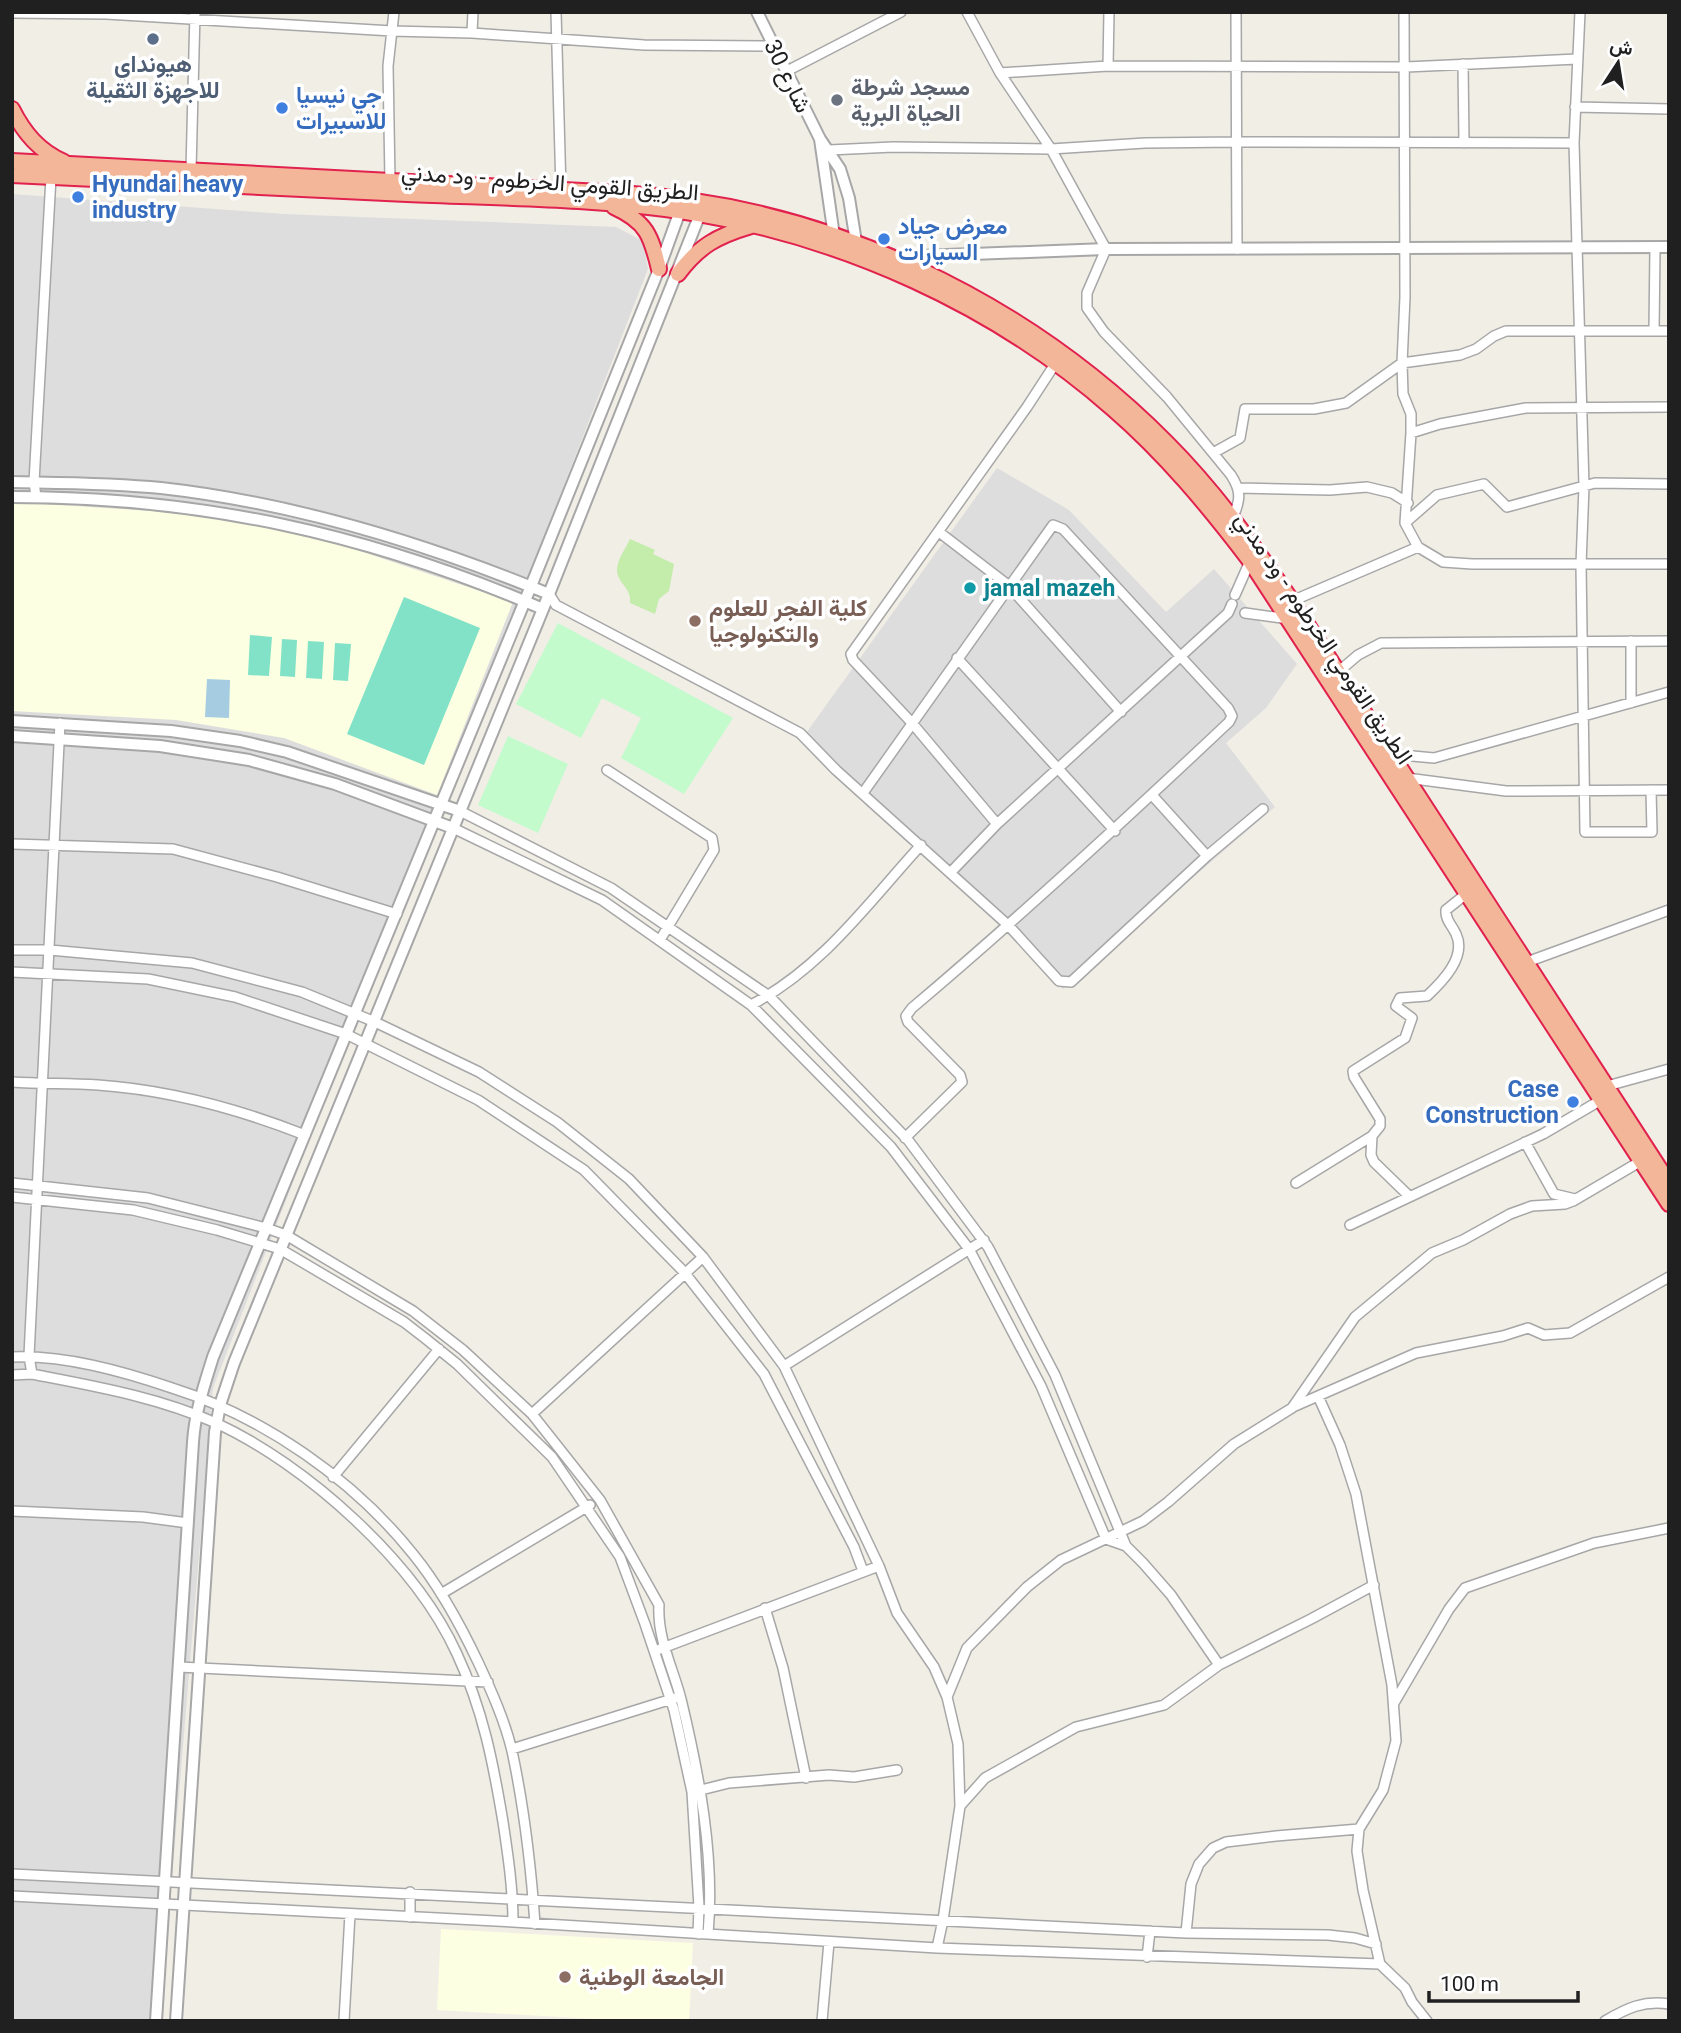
<svg xmlns="http://www.w3.org/2000/svg" width="1681" height="2033" font-family="Roboto,Vazirmatn,sans-serif">
	<rect width="100%" height="100%" fill="#f1eee6"/>
	<path fill="#dedddd" d="M12 194 283 214 616 227 643 241 648 269 213 1388 160 2021H12Z
		M997 468 1069 510 1166 612 1214 569 1297 664 1266 708 1226 743 1275 807 1063 989 806 733Z"/>
	<path fill="#fcffe1" d="M12 502 200 514 309 534 513 602 437 795 284 738 176 720 12 711Z
		M441 1929 693 1943 689 2021H628L437 2010Z"/>
	<path fill="#c4ecab" d="M630 539 655 550 653 554 674 564 669 591 659 599 655 614 630 603C632 589 619 584 617 572 616 561 626 548 630 539Z"/>
	<path fill="#c3fbcd" d="M558 623 733 718 684 794 621 758 641 718 602 698 581 738 516 704Z
		M508 736 568 764 538 833 478 805Z"/>
	<path fill="#82e2c7" d="M404 597 480 628 424 765 347 734Z
		M250 635 272 637 269 676 248 675Z
		M282 639 297 640 295 677 280 676Z
		M308 641 324 642 322 679 306 678Z
		M335 643 351 644 348 681 333 680Z"/>
	<path fill="#a5cce0" d="M207 679 230 680 229 718 205 717Z"/>
	<g fill="none" stroke-linecap="round" stroke-linejoin="round">
		<g stroke="#a7a7a7" stroke-width="12">
			<path id="minor" d="M556 12 561 190
				M967 12 1000 73 1051 149 1106 249 1087 293V308L1104 332 1167 397 1231 475C1242 492 1240 500 1233 518
				M1236 12 1237 249
				M1404 12 1405 297 1402 363 1403 394 1411 414V433L1405 523 1418 547
				M1580 12 1574 143 1584 486 1581 565 1585 832H1652L1651 790
				M12 13 106 14 392 31 472 33 644 45 773 46
				M472 33 473 12
				M1463 64 1464 143
				M1108 66 1109 12
				M787 71 901 12
				M1000 73 1108 66 1406 67 1577 59
				M1575 107 1669 109
				M829 150 893 147 1051 149 1145 143 1237 142 1574 143
				M191 170 195 12
				M390 181 388 66 394 12
				M1654 331 1655 247
				M1411 433 1440 424 1526 408 1669 407
				M1213 453 1240 438 1245 409H1314L1346 403 1402 363 1460 355 1476 349 1494 336 1506 331H1669
				M1239 488 1330 490 1367 487 1392 493 1408 503
				M36 497 34 482 51 177
				M1405 523 1437 495 1484 484 1507 507 1595 483 1669 484
				M939 532 1008 585 1121 712
				M549 594 556 605 800 733 836 770 1009 926 1059 981 1071 982 1207 856 1263 809
				M1235 595 1250 561
				M1292 601 1418 547 1443 562 1472 564H1669
				M1245 613 1289 619
				M1631 641V703
				M957 658 1115 831
				M1338 672 1358 655 1381 643 1669 641
				M1391 754 1434 758 1669 692
				M607 770 712 838 714 850 660 940
				M1407 778 1506 791 1669 790
				M863 793 1053 525 1063 529 1228 708 1232 716 1229 722C1125 820 1021 916 912 1008L906 1016 908 1022 960 1075 962 1082 905 1138
				M1152 795 1207 856
				M460 811 611 888 769 996 908 1140 988 1247 1055 1375 1126 1546
				M997 824 912 723 853 660 851 654 1027 407 1055 364
				M453 828 602 900 751 1005 891 1147 969 1249 1041 1386 1106 1539 1126 1546 1143 1563 1171 1595 1219 1665
				M12 844 173 849 277 877 397 914
				M951 872 997 824 1228 613 1232 604
				M12 950H50L192 963 302 992 375 1022 479 1072 557 1122 629 1179 703 1257 784 1366 879 1566 897 1613 934 1667 947 1697 958 1744 960 1806 943 1920 937 1948
				M1527 962 1669 910
				M12 972 148 979 235 997 346 1034 478 1100 584 1170 684 1272 764 1374 854 1547 863 1571
				M751 1005C822 968 868 903 921 845
				M12 1082C41 1084 69 1083 98 1085 169 1090 239 1109 305 1135
				M1607 1086 1669 1069
				M1372 1136 1371 1155 1374 1162 1409 1196
				M1525 1142 1554 1194 1575 1199
				M12 1183 148 1198 266 1228 286 1235 413 1311 463 1350 532 1414 600 1500 659 1605C657 1638 673 1668 681 1699 699 1774 715 1856 708 1934
				M1296 1183 1372 1136 1380 1126V1119L1354 1077 1353 1071 1405 1038 1412 1018 1396 1006 1400 998 1427 996C1442 982 1467 957 1456 934 1452 925 1445 920 1446 910L1466 894
				M12 1197 133 1210 217 1230 280 1249 404 1322 426 1339 457 1364 552 1457 620 1557 645 1624 674 1710 692 1792 699 1907 698 1934
				M1350 1225 1543 1134 1601 1100
				M12 1357C65 1355 122 1371 172 1388 264 1417 353 1479 413 1554 440 1587 460 1624 478 1662 491 1690 505 1721 512 1751 524 1807 531 1867 535 1924
				M784 1366 984 1240
				M32 1374 29 1356 60 723
				M12 1375 32 1374C94 1386 158 1397 216 1423 307 1465 415 1562 457 1654 483 1710 493 1762 503 1822 508 1855 513 1889 513 1922
				M1318 1396 1340 1445 1356 1494 1392 1685 1396 1741 1383 1790 1359 1829 1357 1851 1363 1890 1380 1964 1405 1988 1412 2002 1427 2021
				M1293 1407 1416 1353 1503 1336 1528 1328 1544 1335 1570 1333 1669 1277
				M532 1414 703 1257
				M333 1477 439 1349
				M12 1511 143 1517 188 1523
				M441 1594 590 1505
				M765 1608 783 1668 806 1778
				M660 1649 879 1566
				M179 1667 488 1682
				M947 1697 967 1648 1027 1587 1061 1560 1143 1521 1168 1502 1234 1444 1292 1408 1355 1317 1432 1253 1463 1240 1510 1214 1532 1206 1565 1204 1573 1201 1641 1161
				M1394 1703 1449 1609 1465 1588 1594 1543 1669 1528
				M512 1749 675 1698
				M697 1791 729 1783 829 1775 854 1777 897 1770
				M960 1806 985 1778 1076 1727 1164 1705 1219 1665 1311 1619 1374 1585
				M12 1874 1186 1933 1328 1935 1355 1938 1376 1944
				M410 1892V1917
				M12 1896 513 1922 937 1948 1380 1964
				M1186 1933 1191 1884 1199 1864 1213 1848 1226 1842 1276 1836 1359 1829
				M1147 1957 1150 1931
				M344 2021 350 1914
				M822 2021 829 1942
				M1605 2021C1627 2008 1644 2000 1669 2004"/>
		</g>
		<g stroke="#a7a7a7" stroke-width="14">
			<path id="tertiary" d="M757 12 820 139 840 169 849 198 856 242
				M820 139 834 236
				M893 257 1106 249 1669 247
				M12 482C62 483 111 483 161 488 295 503 425 543 549 594
				M12 497C202 497 369 534 543 609
				M12 721 171 731 240 741 287 752 460 811
				M12 736 160 746 249 760 335 784 453 828
				M156 2021 193 1442C195 1412 204 1386 213 1357L531 586 659 269 680 211
				M176 2021 215 1432 220 1405 234 1363 543 609 700 214"/>
		</g>
		<g stroke="#e1214e" stroke-width="18">
			<path id="trunk" d="M12 109C24 133 39 151 64 162
				M12 161 620 193C826 205 1023 298 1167 443 1215 491 1254 546 1292 601L1669 1183
				M12 175C144 181 275 188 407 194 499 198 595 198 686 212 841 236 995 305 1113 409 1165 454 1209 507 1250 561L1669 1204
				M614 207C647 222 651 236 659 269
				M678 274C699 246 717 236 751 226"/>
		</g>
		<use href="#minor" stroke="#fff" stroke-width="9"/>
		<use href="#tertiary" stroke="#fff" stroke-width="10"/>
		<use href="#trunk" stroke="#f4b698" stroke-width="14"/>
	</g>
	<circle fill="#5c6f8a" stroke="#fff" stroke-width="2.5" cx="153" cy="39" r="7"/>
	<circle fill="#6b7280" stroke="#fff" stroke-width="2.5" cx="837" cy="100" r="7"/>
	<g fill="#3f7fe0" stroke="#fff" stroke-width="2.5">
		<circle cx="282" cy="108" r="7"/>
		<circle cx="78" cy="197" r="7"/>
		<circle cx="884" cy="239" r="7"/>
		<circle cx="1573" cy="1102" r="7"/>
	</g>
	<circle fill="#0f9aa8" stroke="#fff" stroke-width="2.5" cx="970" cy="588" r="7"/>
	<g fill="#8d6e63" stroke="#fff" stroke-width="2.5">
		<circle cx="695" cy="621" r="7"/>
		<circle cx="565" cy="1977" r="7"/>
	</g>
	<g text-anchor="middle" stroke-width="7" stroke-linejoin="round" paint-order="stroke">
		<g font-size="23" font-weight="bold" fill="#4e5e75" stroke="#fff">
			<text x="153" y="72">هيونداي<tspan x="153" dy="26">للاجهزة الثقيلة</tspan></text>
		</g>
		<g font-size="23" fill="#202020" stroke="#fff">
			<text transform="translate(788 76) rotate(64)" y="8">شارع 30</text>
			<text transform="translate(550 182) rotate(4)" y="8">الطريق القومي الخرطوم - ود مدني</text>
			<text transform="translate(1324 638) rotate(56)" y="8">الطريق القومي الخرطوم - ود مدني</text>
		</g>
		<g font-size="23" font-weight="bold" fill="#5b616d" stroke="#fff" text-anchor="start">
			<text x="851" y="95">مسجد شرطة<tspan x="851" dy="26">الحياة البرية</tspan></text>
		</g>
		<g font-size="23" font-weight="bold" fill="#366cbe" stroke="#fff" text-anchor="start">
			<text x="296" y="103">جي نيسيا<tspan x="296" dy="26">للاسبيرات</tspan></text>
			<text x="92" y="192">Hyundai heavy<tspan x="92" dy="26">industry</tspan></text>
			<text x="898" y="234">معرض جياد<tspan x="898" dy="26">السيارات</tspan></text>
			<text x="1559" y="1097" text-anchor="end">Case<tspan x="1559" dy="26">Construction</tspan></text>
		</g>
		<g font-size="23" font-weight="bold" fill="#0d838f" stroke="#fff" text-anchor="start">
			<text x="984" y="596">jamal mazeh</text>
		</g>
		<g font-size="23" font-weight="bold" fill="#785e54" stroke="#fff" text-anchor="start">
			<text x="709" y="616">كلية الفجر للعلوم<tspan x="709" dy="26">والتكنولوجيا</tspan></text>
			<text x="579" y="1985">الجامعة الوطنية</text>
		</g>
	</g>
	<rect width="1681" height="2033" fill="none" stroke="#202020" stroke-width="28"/>
	<g transform="translate(1618 63) rotate(12)" stroke="#ffffff" stroke-width="5" paint-order="stroke">
	<path d="M0-5L12 26L0 18L-12 26Z" fill="#202020"/>
	<text y="-10" font-size="19" font-weight="bold" text-anchor="middle" fill="#202020">ش</text>
	</g>
	<path d="M1429 1991v10h149v-10" fill="none" stroke="#202020" stroke-width="3.5"/>
	<text x="1440" y="1991" font-size="21" fill="#202020" stroke="#ffffff" stroke-width="5" paint-order="stroke">100 m</text>
</svg>
